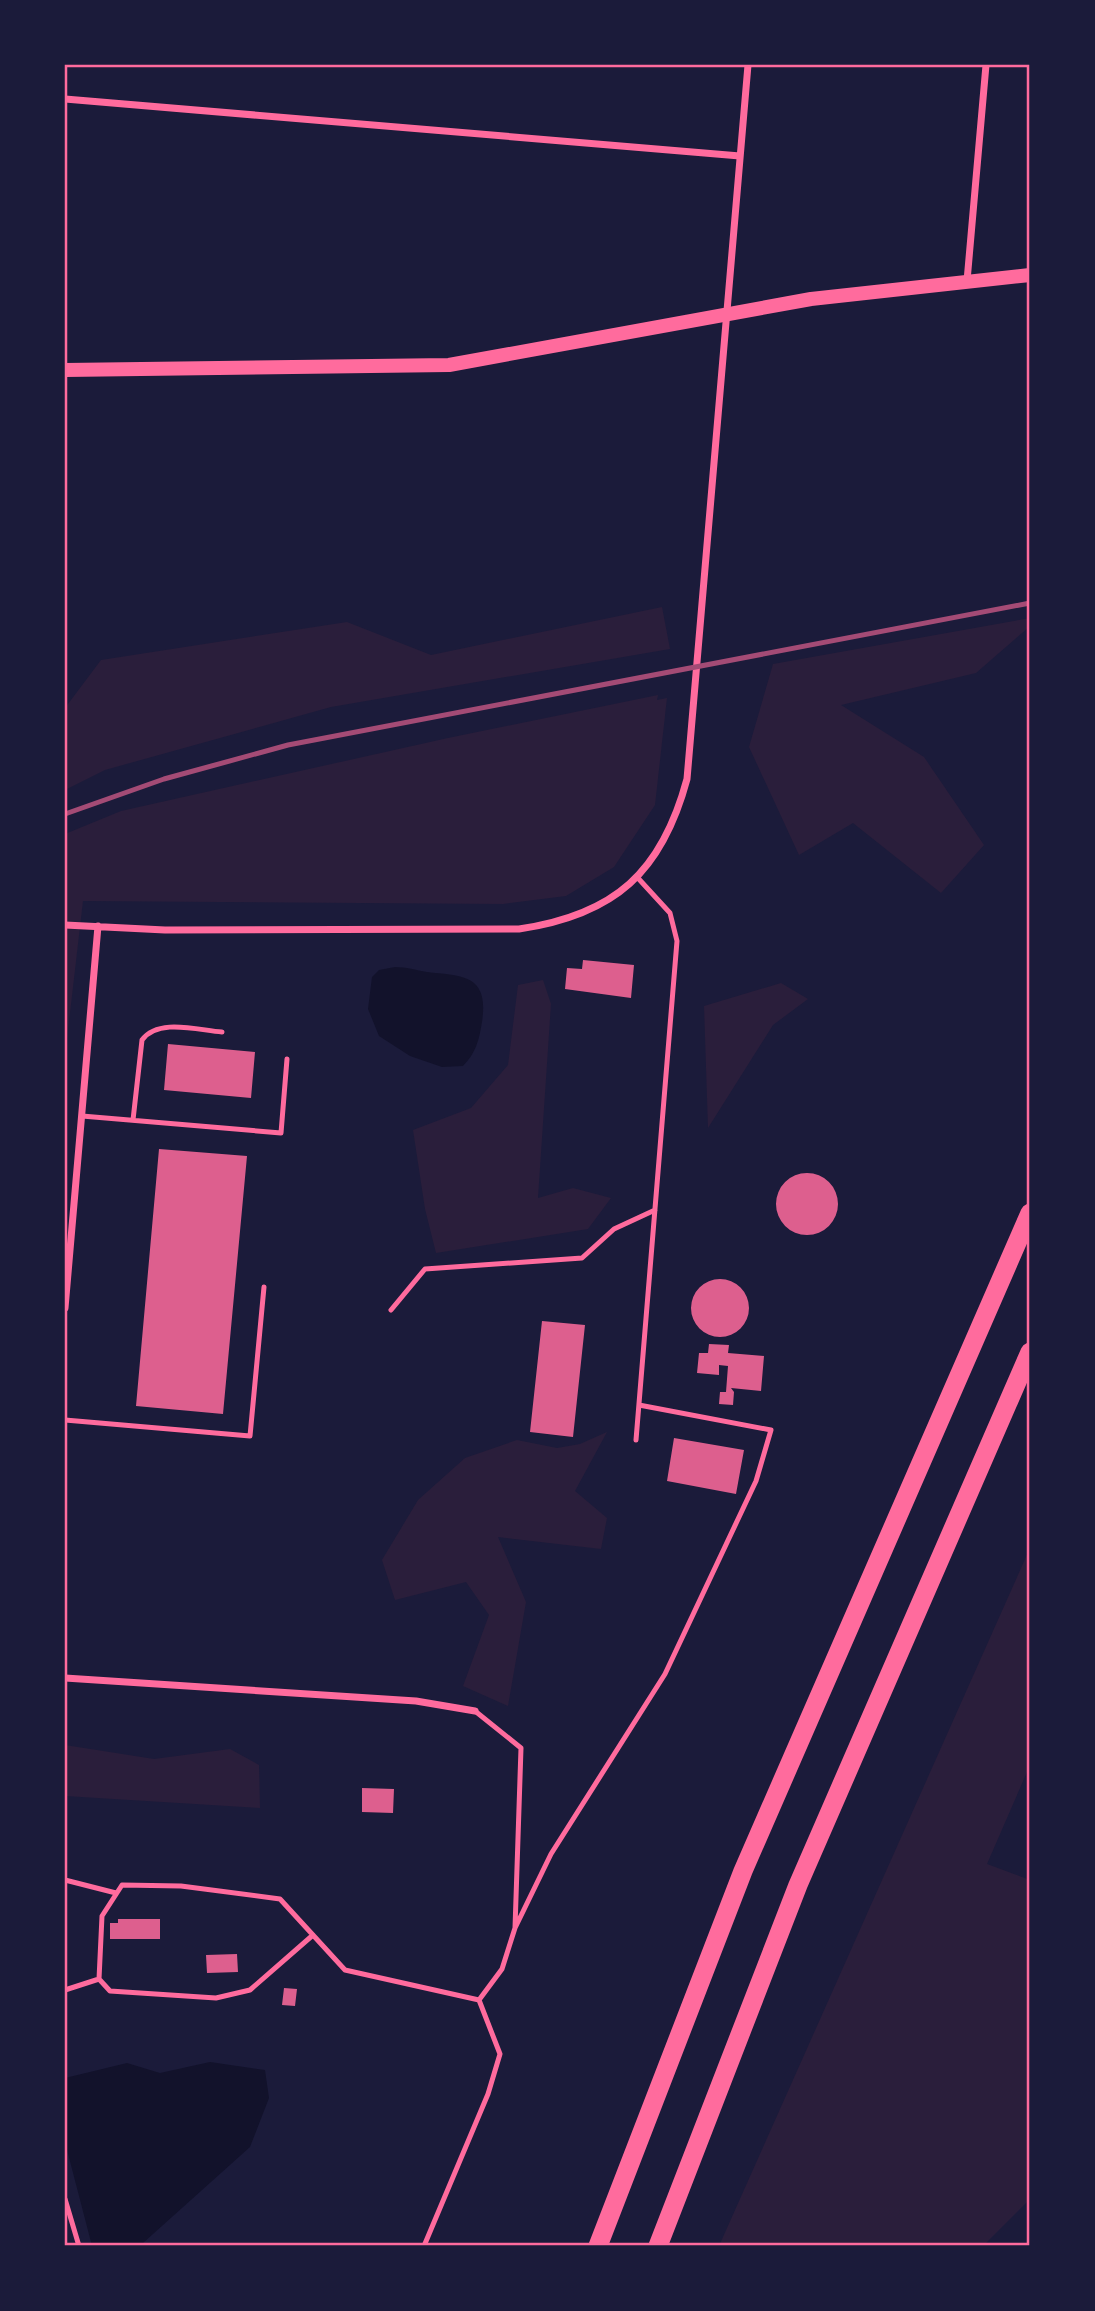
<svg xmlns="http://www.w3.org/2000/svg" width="1095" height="2311" font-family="'Exo 2',sans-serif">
	<rect width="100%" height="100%" fill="#1b1b3a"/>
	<path fill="#2a1e3b" d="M662 607 670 649 331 707 105 770 65 790V708L101 660 347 622 431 655Z
		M1030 618V626L976 673 841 705 924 757 984 845 941 893 853 823 799 855 749 747 773 664Z
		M658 695 657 700 667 698 655 805 614 867 566 896 503 904 83 901 65 1056V834L121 811 448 738Z
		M543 980 551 1004 538 1198 573 1188 611 1198 588 1229 436 1253 425 1209 413 1130 471 1108 508 1065 518 985Z
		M781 983 808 999 773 1025 708 1128 704 1006Z
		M607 1432 575 1491 607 1518 601 1549 498 1537 526 1602 508 1706 463 1686 489 1615 466 1582 395 1600 382 1560 418 1500 465 1458 517 1440 557 1448 580 1444Z
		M1030 1548V1765L987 1864 1030 1880V2199L983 2246H719Z
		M65 1745 154 1759 230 1749 259 1765 260 1808 65 1796Z"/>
	<path fill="#12122b" d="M395 967C406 967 416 970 427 972 464 976 489 975 482 1022 479 1040 476 1053 463 1066L442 1067 410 1056 379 1036 368 1009 372 977 379 970Z
		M210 2062 265 2070 269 2098 250 2147 143 2243 135 2246H92L65 2142V2078L127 2063 160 2073Z"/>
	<path fill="#dd5f8e" d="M583 960 634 965 631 998 565 989 567 968 582 969Z
		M168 1044 255 1052 251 1098 164 1090Z
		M159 1149 247 1156 223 1414 136 1406Z
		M776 1204a31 31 0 1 1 62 0a31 31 0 1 1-62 0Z
		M691 1308a29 29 0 1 1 58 0a29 29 0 1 1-58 0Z
		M542 1321 585 1325 573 1437 530 1432Z
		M709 1344 729 1345 728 1353 764 1356 761 1391 731 1388 734 1392 733 1405 719 1404 720 1392H726L728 1366 719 1365V1375L697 1373 699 1353H708Z
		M674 1438 744 1450 736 1494 667 1481Z
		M362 1788 394 1789 393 1813 362 1812Z
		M118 1919H160V1939H110V1923H118Z
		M237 1954 238 1972 207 1973 206 1955Z
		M284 1988 297 1989 295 2006 282 2005Z"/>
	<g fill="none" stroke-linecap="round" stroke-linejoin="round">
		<path stroke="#ff6b9d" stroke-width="5" d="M82 1116 281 1133 287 1059
			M133 1120 142 1040C158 1018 197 1030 222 1032
			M391 1310 425 1269 582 1258 614 1229 655 1210
			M65 1420 250 1436 264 1287
			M636 1440 677 941 670 913 637 877
			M65 1880 116 1893
			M515 1928 551 1854 665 1674 756 1481 771 1430 639 1405
			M99 1979 110 1991 216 1998 250 1990 313 1935
			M65 1990 99 1979 102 1916 122 1885 181 1886 280 1899 345 1970 479 2000
			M65 2199 79 2246
			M424 2246 488 2094 500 2054 479 2000 502 1969 515 1928 521 1748 475 1711"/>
		<path stroke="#ff6b9d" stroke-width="7" d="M65 99 740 156
			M967 281 986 65
			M65 925 165 930 519 929C615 915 662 872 687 779L748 65
			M65 1308 98 926
			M65 1678 416 1701 475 1711"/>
		<path stroke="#ff6b9d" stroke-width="14" d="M65 370 449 365 811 299 1030 275"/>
		<path stroke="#ff6b9d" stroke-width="19" d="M598 2246 743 1871 1030 1213
			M658 2246 798 1885 1030 1352"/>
		<path stroke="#a44b75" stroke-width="5" d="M65 814 164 779 288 745 1030 603"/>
	</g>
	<rect width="1095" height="2311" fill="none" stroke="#1b1b3a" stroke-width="133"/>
	<rect x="66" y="66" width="962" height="2178" fill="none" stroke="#ff6b9d" stroke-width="2.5"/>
</svg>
